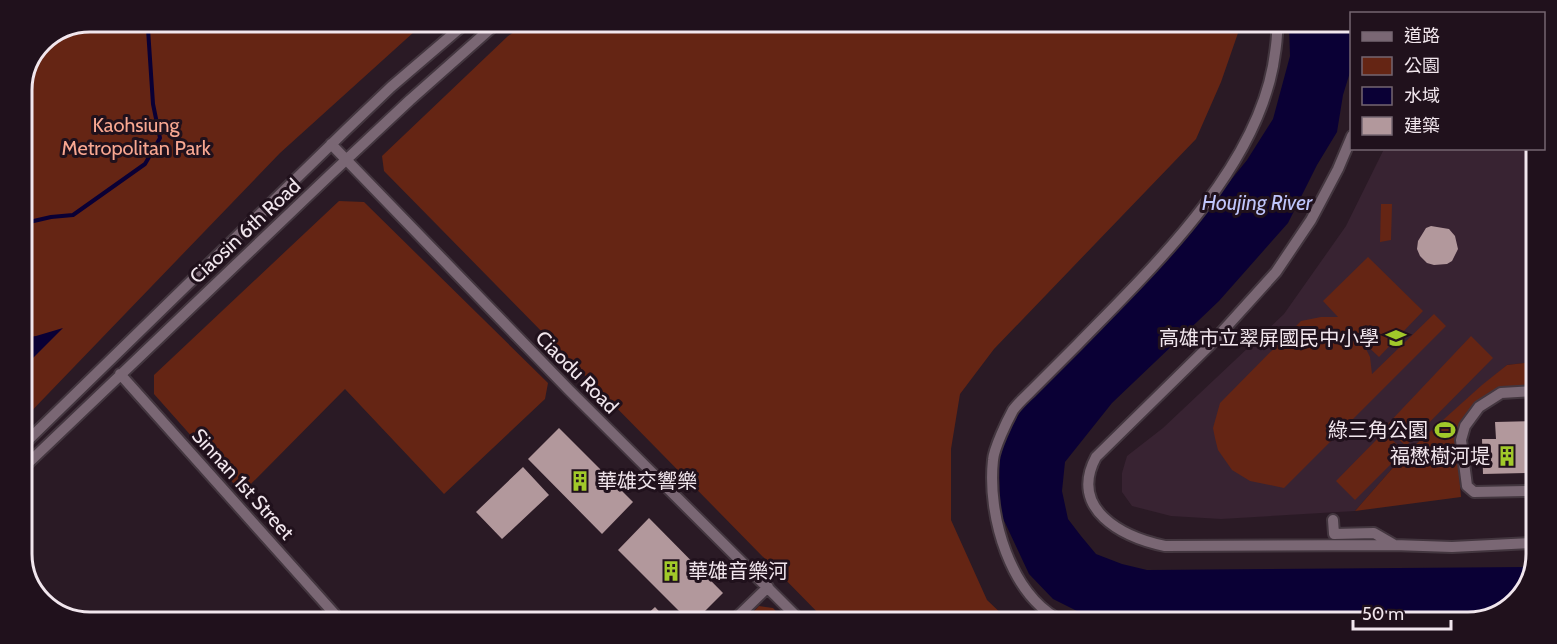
<svg xmlns="http://www.w3.org/2000/svg" width="1557" height="644" font-family="Cabin,'Noto Sans TC',sans-serif">
	<rect width="100%" height="100%" fill="#2a1a25"/>
	<path fill="#382332" d="M1384 149H1535L1533 362 1507 365 1404 455 1355 511 1221 519 1171 516 1132 506 1122 492V473L1127 456 1163 428 1284 314 1346 226Z"/>
	<path fill="#652514" d="M90 21 425 22 280 153 21 422V85L41 41Z
		M528 23 1237 25 1238 33 1221 82 1196 139 994 349 960 394 951 449V520L987 600 1009 621H826L384 171 382 156 508 36Z
		M339 201 364 202 548 383 545 399 444 494 345 389 242 493 154 394V375Z
		M1381 204H1392L1391 240 1380 242Z
		M1368 257 1423 311 1379 357 1362 341 1370 357 1372 374 1434 314 1446 326 1284 488 1250 481 1232 470 1218 450 1215 438 1213 428 1220 403 1301 321 1321 317H1338L1323 301Z
		M1471 336 1493 358 1406 446 1385 427Z
		M1533 362V388L1497 391 1456 438 1461 497 1355 511 1404 455 1482 385 1507 365Z
		M1384 432 1404 451 1355 500 1336 481Z
		M759 606 773 608 785 621 745 620Z"/>
	<path fill="#0a0035" d="M1289 25 1351 26V69L1343 95 1337 132 1317 165 1288 223 1219 301 1112 403 1065 462 1062 491 1068 519 1081 536 1096 554 1122 564 1147 570 1531 567V580L1506 611 1468 623 1111 622 1089 617 1053 599 1029 574 1000 512 999 452 1023 405 1178 246 1247 160 1273 119 1290 56Z
		M63 328 27 364 21 361V338L36 336Z"/>
	<g fill="none" stroke-linecap="round" stroke-linejoin="round">
		<path stroke="#0a0035" stroke-width="4" d="M21 228 25 223 51 217 73 215 145 164 160 138 153 104 148 29 145 21"/>
	</g>
	<path fill="#b2989c" d="M1431 226 1449 229 1455 236 1458 249 1452 261 1447 264 1434 265 1427 263 1420 256 1417 249 1418 241 1426 228Z
		M1532 421V473L1483 474 1482 439H1496L1495 422Z
		M559 428 633 502 602 534 528 459Z
		M523 467 549 495 502 539 476 512Z
		M649 518 723 593 696 620H688L618 550Z
		M655 607 667 620H641Z"/>
	<g fill="none" stroke-linecap="round" stroke-linejoin="round">
		<g stroke="#43363f" stroke-width="14">
			<path id="minor" d="M1352 136 1338 169 1311 220 1276 272 1210 345 1096 457C1068 509 1122 537 1165 546L1394 545 1452 547 1531 543
				M331 144 569 390 801 621
				M120 374 339 619
				M21 447 347 129 391 87 467 22
				M21 470 331 174 410 100 498 22
				M1532 491 1474 492 1467 486 1461 440 1465 426 1479 407 1501 393 1533 391
				M1333 520 1334 534 1374 533 1393 544
				M734 620 768 587
				M1064 622C1010 597 987 515 993 460 994 448 1007 421 1013 410 1018 403 1026 396 1032 390 1047 375 1062 360 1077 345 1151 269 1253 173 1273 66 1275 52 1278 39 1277 25"/>
		</g>
		<use href="#minor" stroke="#7a6774" stroke-width="10"/>
	</g>
	<defs>
		<g id="school-bare" transform="scale(1.62)"><path d="M0-5L7-2L0 1L-7-2ZM-4 1L0 2.5L4 1V4Q0 6-4 4Z" fill="#a1c92a" stroke="#20111c" stroke-width="2.5" paint-order="stroke"/></g>
		<g id="stadium-bare" transform="scale(1.62)"><path d="M0-5a6.5 5 0 1 0 0 10a6.5 5 0 1 0 0-10ZM-3.5-1.8h7v3.6h-7Z" fill="#a1c92a" stroke="#20111c" stroke-width="2.5" paint-order="stroke"/></g>
		<g id="building-bare" transform="scale(1.62)"><path d="M-4-6H4V6H1V3H-1V6H-4ZM-2.5-4.3h1.7v1.8h-1.7ZM.8-4.3h1.7v1.8H.8ZM-2.5-1h1.7V.8h-1.7ZM.8-1h1.7V.8H.8Z" fill="#a1c92a" stroke="#20111c" stroke-width="2.5" paint-order="stroke"/></g>
	</defs>
	<g fill-rule="evenodd">
		<use href="#school-bare" x="1396" y="338"/>
		<use href="#stadium-bare" x="1445" y="430"/>
		<use href="#building-bare" x="1507" y="456"/>
		<use href="#building-bare" x="580" y="481"/>
		<use href="#building-bare" x="671" y="571"/>
	</g>
	<g text-anchor="middle" stroke-width="6" stroke-linejoin="round" paint-order="stroke">
		<g font-size="20" fill="#f8a791" stroke="#20111c">
			<text x="136" y="132">Kaohsiung<tspan x="136" dy="23">Metropolitan Park</tspan></text>
		</g>
		<g font-size="20" fill="#f1e6ed" stroke="#20111c">
			<text transform="translate(245 231) rotate(-43)" y="7">Ciaosin 6th Road</text>
			<text transform="translate(577 372) rotate(45)" y="7">Ciaodu Road</text>
			<text transform="translate(243 484) rotate(48)" y="7">Sinnan 1st Street</text>
		</g>
		<g font-size="20" fill="#f1e6ed" stroke="#20111c" text-anchor="end">
			<text x="1379" y="345">高雄市立翠屏國民中小學</text>
			<text x="1428" y="437">綠三角公園</text>
			<text x="1490" y="463">福懋樹河堤</text>
			<text x="597" y="488" text-anchor="start">華雄交響樂</text>
			<text x="688" y="578" text-anchor="start">華雄音樂河</text>
		</g>
		<g font-size="21" font-style="italic" fill="#bfc5fb" stroke="#20111c">
			<text x="1257" y="210">Houjing River</text>
		</g>
	</g>
	<path d="M0 0H1557V644H0ZM90 32H1468A58 58 0 0 1 1526 90V554A58 58 0 0 1 1468 612H90A58 58 0 0 1 32 554V90A58 58 0 0 1 90 32Z" fill="#20111c" fill-rule="evenodd"/>
	<path fill="none" stroke="#f1e6ed" stroke-width="3" d="M90 32H1468A58 58 0 0 1 1526 90V554A58 58 0 0 1 1468 612H90A58 58 0 0 1 32 554V90A58 58 0 0 1 90 32Z"/>
	<rect x="1350" y="12" width="195" height="138" fill="#20111c" stroke="#746670" stroke-width="1.5"/>
	<rect x="1362" y="32" width="30" height="9" fill="#7a6774" stroke="#746670" stroke-width="1.5"/>
	<text x="1404" y="42" font-size="18" fill="#f1e6ed">道路</text>
	<rect x="1362" y="57" width="30" height="18" fill="#652514" stroke="#746670" stroke-width="1.5"/>
	<text x="1404" y="72" font-size="18" fill="#f1e6ed">公園</text>
	<rect x="1362" y="87" width="30" height="18" fill="#0a0035" stroke="#746670" stroke-width="1.5"/>
	<text x="1404" y="102" font-size="18" fill="#f1e6ed">水域</text>
	<rect x="1362" y="117" width="30" height="18" fill="#b2989c" stroke="#746670" stroke-width="1.5"/>
	<text x="1404" y="132" font-size="18" fill="#f1e6ed">建築</text>
	<path d="M1353 620v9h98v-9" fill="none" stroke="#f1e6ed" stroke-width="3"/>
	<text x="1362" y="620" font-size="18" fill="#f1e6ed" stroke="#20111c" stroke-width="4.5" paint-order="stroke">50 m</text>
</svg>
